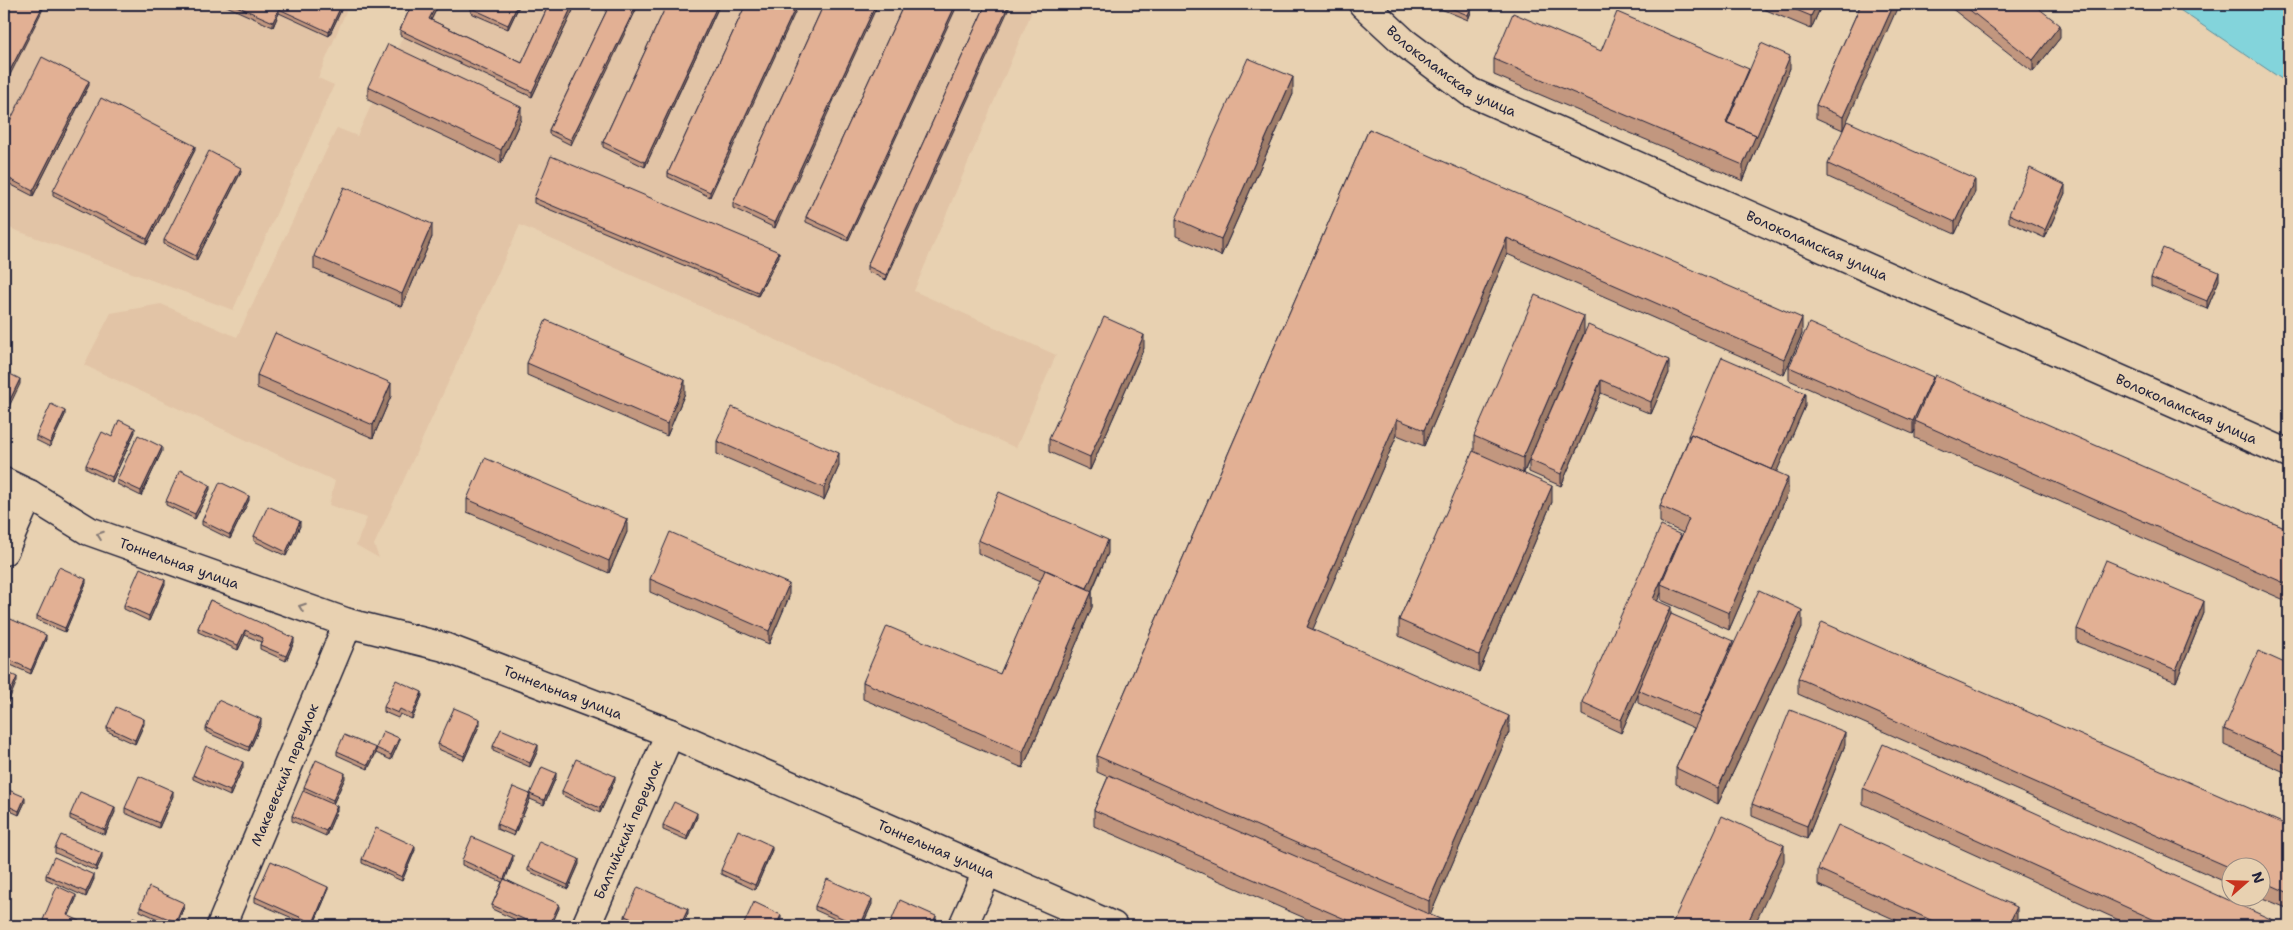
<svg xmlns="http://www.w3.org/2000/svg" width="2293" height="930" font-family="'Shantell Sans',sans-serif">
	<rect width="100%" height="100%" fill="#e8d1b1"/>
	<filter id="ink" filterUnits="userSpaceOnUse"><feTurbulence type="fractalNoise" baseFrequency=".02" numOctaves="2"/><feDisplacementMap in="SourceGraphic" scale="10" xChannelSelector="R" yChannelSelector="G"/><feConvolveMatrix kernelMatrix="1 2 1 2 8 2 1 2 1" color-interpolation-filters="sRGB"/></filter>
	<g filter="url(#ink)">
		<path fill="#e2c4a6" d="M4 4H349L318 78 334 85 233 310 4 226Z
			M418 4H1035L914 291 1056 355 1016 448 520 225 374 545 379 558 356 545 367 518 329 505 335 481 84 365 111 313 161 304 237 337 337 128 357 136Z"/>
		<path fill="#83d4db" stroke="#5c8d9b" d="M2171 4H2289V84Z"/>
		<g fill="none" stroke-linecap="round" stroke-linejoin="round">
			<g stroke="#22223b" stroke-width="31">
				<g id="minor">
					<path id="s1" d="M1363 4 1405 43 1470 92 2289 454"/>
					<path id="s2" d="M4 482 29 494 89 531 348 623 444 647 670 733 1113 926"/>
					<path d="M4 551 29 494"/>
					<path id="s3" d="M221 926 348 623"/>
					<path id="s4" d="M586 926 670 733"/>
					<path d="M963 926 987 872"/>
				</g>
			</g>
			<use href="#minor" stroke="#e8d1b1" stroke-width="28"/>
		</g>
		<path fill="#c2977f" stroke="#22223b" d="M222 4H344L329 36 279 13 273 27Z
			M412 4H439L431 20 522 63 549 4H576L532 97 400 35V30Z
			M473 4H520L508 29 471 13V8Z
			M610 4 571 145 549 134V130Z
			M667 4H720L645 167 603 147V142Z
			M746 4 710 197 668 177V173Z
			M824 4 775 228 733 208V203Z
			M904 4 848 241 806 222V217Z
			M986 4 886 280 867 271V266Z
			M1429 4H1474L1468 20Z
			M1752 4H1822L1811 29Z
			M1861 4 1843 130 1816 118V105Z
			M1946 4H2033L2060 38 2033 72Z
			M1601 51 1749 73 1790 68 1743 181 1494 75V59Z
			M89 85 33 196 4 181V133Z
			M368 87 521 119 501 163 368 100Z
			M1293 94 1221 256 1176 236V219Z
			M1369 129 1802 334 1784 375 1507 254 1424 446 1397 435 1312 630 1509 732 1430 915 1456 926H1323L1094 826V810L1108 777 1097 772V756Z
			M195 150 147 244 53 196V191Z
			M1828 164 1975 192 1955 234 1828 177Z
			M241 172 196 261 164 244V240Z
			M2065 193 2045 238 2009 222V214Z
			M534 198 779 256 758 296 534 203Z
			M432 237 402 307 314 269V256Z
			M2151 278 2219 280 2207 309 2151 286Z
			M1584 333 1669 373 1651 414 1601 393 1561 486 1529 472V460L1524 473 1552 502 1479 672 1399 636V620L1474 451V436Z
			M1144 348 1090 470 1049 452V439Z
			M527 363 685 393 667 436 527 375Z
			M1789 367 1933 381 2289 530V602L1915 438V430L1913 434 1789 380Z
			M257 375 391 396 373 438 257 388Z
			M1805 406 1776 472 1788 493 1729 630 1661 600V593L1657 601 1671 614 1733 646 1802 627 1718 804 1676 784V768L1694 728 1638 703V695L1621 733 1582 715V702L1681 538 1683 533 1660 522V506L1688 440V436Z
			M65 415 50 447 36 440V436Z
			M135 432 112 482 86 469V465Z
			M717 441 839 466 824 500 717 454Z
			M162 451 141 496 117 484V480Z
			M210 489 195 519 166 505V501Z
			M467 499 627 532 609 573 467 512Z
			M249 500 230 539 202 525V521Z
			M300 526 286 556 254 541V536Z
			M978 540 1108 553 1092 591V607L1023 768 863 699V682L1000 674 1041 581 978 553Z
			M650 579 789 597 769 644 650 592Z
			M86 583 65 632 37 620V616Z
			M165 584 149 621 124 609V605Z
			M210 600 294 642 286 661 260 649V645L261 642 245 635 238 650 198 632V628Z
			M2204 613 2176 682 2077 642V629Z
			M4 616 46 639 31 674 4 662Z
			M2289 665V774L2224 745V729Z
			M1798 678 2289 826V909L2260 897V868H2230V884L1798 694Z
			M422 696 412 719 400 714 398 718 384 712V707Z
			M144 724 135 744 107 731V727Z
			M261 724 249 751 206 732V728Z
			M480 724 464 760 438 749V744Z
			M399 742 391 760 376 753V748Z
			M1845 745 1807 839 1752 816V804Z
			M493 746 538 750 530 767 493 751Z
			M337 751 376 753 368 769 337 755Z
			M243 767 230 796 193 779V775Z
			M556 777 544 805 530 799 514 836 497 829V824L530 794Z
			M345 778 333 804 337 810 326 836 292 821V816L304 791V787Z
			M615 780 600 813 562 795V791Z
			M4 788 25 802 19 815 4 808Z
			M1863 788 2286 926H2132L1863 804Z
			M173 796 159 828 125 813V808Z
			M115 812 105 835 70 819V815Z
			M697 817 687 840 663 830V825Z
			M55 848 102 858 96 871 55 853Z
			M415 850 402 881 362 863V859Z
			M772 850 755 890 721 874V870Z
			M462 860H513L505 879 559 908 551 926H529L492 909V905L502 882 462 865Z
			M579 864 568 889 528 871V867Z
			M1818 869 2017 923 2016 926H1909L1818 885Z
			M46 875 94 879 86 897 46 879Z
			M328 891 313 926H311L255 902V897Z
			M76 899 68 916 80 925 79 926H48L43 924V920Z
			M872 904 862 926H851L815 910V906Z
			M140 907H184L176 926H174L140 911Z
			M688 913 682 926H638L625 921V916Z"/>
		<path fill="#9e7b68" stroke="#22223b" d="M44 4H45V5L4 87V82Z
			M342 4H344L329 36V32Z
			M437 4H439L429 24V19Z
			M518 4H520L508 29V25Z
			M573 4H576L532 97V92Z
			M637 4H639L571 145V140Z
			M718 4H720L645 167V162Z
			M797 4H799L710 197V192Z
			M876 4H878L775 228V223Z
			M956 4H958L848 241V237Z
			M1009 4H1011L886 280V275Z
			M1472 4H1474L1468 20V15Z
			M1817 4H1822L1811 29V16Z
			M1894 4H1899L1843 130V117Z
			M279 9V13L273 27V22Z
			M2060 25V38L2033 72V60Z
			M1790 56V68L1743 181V165Z
			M1749 69V85L1726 126V122Z
			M1293 77V94L1221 256V239Z
			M89 81V85L33 196V191Z
			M521 107V119L501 163V150Z
			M195 146V150L147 244V239Z
			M241 168V172L196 261V256Z
			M1975 179V192L1955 234V222Z
			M2065 185V193L2045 238V230Z
			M432 224V237L402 307V294Z
			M1507 238V254L1424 446V430Z
			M779 252V256L758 296V292Z
			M2219 272V280L2207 309V301Z
			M1584 316V333L1523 474V458Z
			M1802 318V334L1784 375V359Z
			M1144 335V348L1090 470V457Z
			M1669 360V373L1651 414V402Z
			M1933 377V390L1915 421V430L1913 434V421Z
			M20 379V384L4 417V412Z
			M685 380V393L667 436V424Z
			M1601 380V393L1561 486V474Z
			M391 383V396L373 438V425Z
			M1805 393V406L1771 485V472Z
			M65 411V415L50 447V443Z
			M1397 419V435L1307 643V627Z
			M135 428V432L112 482V477Z
			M162 447V451L141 496V491Z
			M839 453V466L824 500V488Z
			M1788 477V493L1729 630V613Z
			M210 485V489L195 519V514Z
			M1552 486V502L1479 672V655Z
			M249 496V500L230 539V535Z
			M627 519V532L609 573V561Z
			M300 521V526L286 556V552Z
			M1681 535V548L1661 584V593L1653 611V599Z
			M1108 540V553L1087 601V588Z
			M86 579V583L65 632V628Z
			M165 580V584L149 621V616Z
			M789 584V597L769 644V631Z
			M1092 591V607L1023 768V752Z
			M2204 601V613L2176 682V670Z
			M1671 607V619L1638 690V695L1621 733V720Z
			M1802 610V627L1718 804V788Z
			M245 630V635L238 650V645Z
			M46 635V639L31 674V670Z
			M294 638V642L286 661V656Z
			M1733 641V653L1699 717Z
			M17 677V681L4 712V707Z
			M422 692V696L412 719V715Z
			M1509 716V732L1429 918V901Z
			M144 719V724L135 744V740Z
			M261 719V724L249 751V747Z
			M480 719V724L464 760V756Z
			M1845 732V745L1807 839V826Z
			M399 738V742L391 760V755Z
			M538 745V750L530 767V763Z
			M376 748V753L368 769V765Z
			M243 762V767L230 796V791Z
			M345 773V778L333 804V800Z
			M556 773V777L544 805V800Z
			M615 776V780L600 813V808Z
			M173 791V796L159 828V823Z
			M530 794V799L514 836V832Z
			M25 797V802L19 815V811Z
			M337 806V810L326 836V831Z
			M115 807V812L105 835V830Z
			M697 813V817L687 840V836Z
			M1784 845V861L1754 926H1746Z
			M415 846V850L402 881V877Z
			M772 846V850L755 890V885Z
			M102 853V858L96 871V867Z
			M513 855V860L504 883V879Z
			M579 859V864L568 889V885Z
			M94 875V879L86 897V892Z
			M328 887V891L313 926V923Z
			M76 895V899L67 920V915Z
			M872 899V904L862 926H860Z
			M184 903V907L176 926V922Z
			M559 904V908L551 926H549Z
			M2017 907V923L2016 926H2008Z
			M688 909V913L682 926H680Z
			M781 915V919L778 926H776Z
			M936 916V920L933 926H931Z"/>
		<path fill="#e2b094" stroke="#22223b" d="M5 4H44L4 82V7Z
			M232 4H342L329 32 279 9 273 22Z
			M412 4H437L429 19 522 63 549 4H573L532 92 400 30Z
			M473 4H518L508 25 471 8Z
			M610 4H637L571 140 549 130Z
			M667 4H718L645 162 603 142Z
			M746 4H797L710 192 668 173Z
			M824 4H876L775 223 733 203Z
			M904 4H956L848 237 806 217Z
			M986 4H1009L886 275 867 266Z
			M1440 4H1472L1468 15Z
			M1782 4H1817L1811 16Z
			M1861 4H1894L1843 117 1816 105Z
			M1962 4H2033L2060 25 2033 60Z
			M1617 12 1749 69 1726 122 1756 135 1743 165 1494 59 1513 13 1601 51Z
			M1761 43 1790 56 1756 138V135L1727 123Z
			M388 44 521 107 501 150 368 87Z
			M42 57 89 81 33 191 4 176V133Z
			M1248 58 1293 77 1221 239 1176 219Z
			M101 98 195 146 147 239 53 191Z
			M1847 121 1975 179 1955 222 1828 164Z
			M1369 129 1802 318 1784 359 1507 238 1424 430 1397 419 1307 627 1509 716 1429 901 1097 756Z
			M209 151 241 168 196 256 164 240Z
			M551 156 779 252 758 292 534 198Z
			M2030 168 2065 185 2045 230 2009 214Z
			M344 187 432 224 402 294 314 256Z
			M2163 248 2219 272 2207 301 2151 278Z
			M1535 295 1584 316 1523 458 1474 436Z
			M1104 317 1144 335 1090 457 1049 439Z
			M546 320 685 380 667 424 527 363Z
			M1809 323 1933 377 1913 421 1789 367Z
			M1588 325 1669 360 1651 402 1601 380 1561 474 1529 460Z
			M275 333 391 383 373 425 257 375Z
			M1722 357 1805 393 1772 470 1691 434 1690 436H1688Z
			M4 371 20 379 4 412Z
			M1935 375 2289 530V585L1915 421Z
			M51 404 65 411 50 443 36 436Z
			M732 407 839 453 824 488 717 441Z
			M119 420 135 428 112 477 86 465 102 432 112 437Z
			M1691 434 1788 477 1729 613 1661 584 1689 519 1660 506Z
			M138 435 162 447 141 491 117 480Z
			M1473 451 1552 486 1479 655 1399 620Z
			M485 458 627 519 609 561 467 499Z
			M180 470 210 485 195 514 166 501Z
			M220 482 249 496 230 535 202 521Z
			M999 492 1108 540 1087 588 978 540Z
			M268 506 300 521 286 552 254 536Z
			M1661 526 1681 535 1653 599 1671 607 1621 720 1582 702Z
			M670 532 789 584 769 631 650 579Z
			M2106 560 2204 601 2176 670 2077 629Z
			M59 567 86 579 65 628 37 616Z
			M140 568 165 580 149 616 124 605Z
			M1045 570 1092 591 1023 752 863 682 887 626 1000 674Z
			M1759 590 1802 610 1718 788 1676 768Z
			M210 600 294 638 286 656 260 645 263 638 245 630 238 645 198 628Z
			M1671 614 1733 641 1699 717 1638 690Z
			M4 616 46 635 31 670 4 657Z
			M1822 622 2289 826V893L2260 880V868H2231L1798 678Z
			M2258 651 2289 665V758L2224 729Z
			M4 671 17 677 4 707Z
			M396 680 422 692 412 715 400 709 398 713 384 707Z
			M218 700 261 719 249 747 206 728Z
			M116 707 144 719 135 740 107 727Z
			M454 708 480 719 464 756 438 744Z
			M1790 710 1845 732 1807 826 1752 804Z
			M501 729 538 745 530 763 493 746Z
			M383 731 399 738 391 755 376 748Z
			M344 735 376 748 368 765 337 751Z
			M1883 744 2286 926H2168L1863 788Z
			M206 746 243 762 230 791 193 775Z
			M576 759 615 776 600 808 562 791Z
			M316 760 345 773 333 800 304 787Z
			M542 767 556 773 544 800 530 794Z
			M1109 775 1456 926H1361L1094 810Z
			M139 776 173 791 159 823 125 808Z
			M513 787 530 794 514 832 497 824Z
			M4 788 25 797 19 811 4 804Z
			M303 791 337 806 326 831 292 816Z
			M80 792 115 807 105 830 70 815Z
			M674 802 697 813 687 836 663 825Z
			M1722 816 1784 845 1746 926H1671Z
			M1838 825 2017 907 2008 926H1944L1818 869Z
			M376 828 415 846 402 877 362 859Z
			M738 830 772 846 755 885 721 870Z
			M61 835 102 853 96 867 55 848Z
			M472 837 513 855 504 879 462 860Z
			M539 841 579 859 568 885 528 867Z
			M54 857 94 875 86 892 46 875Z
			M271 861 328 887 313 923 255 897Z
			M504 879 559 904 549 926H539L492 905Z
			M827 879 872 899 860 926 815 906Z
			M57 886 76 895 67 915 80 921 77 926H58L43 920Z
			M149 887 184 903 176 922 140 907Z
			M638 887 688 909 680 926H648L625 916Z
			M900 900 936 916 931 926H896L890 924Z
			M754 902 781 915 776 926H743Z
			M133 917 154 926H129Z
			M446 921 456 926H443Z"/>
		<defs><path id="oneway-chevron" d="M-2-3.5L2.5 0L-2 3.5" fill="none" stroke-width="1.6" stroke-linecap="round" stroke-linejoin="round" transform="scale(1.25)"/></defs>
		<g stroke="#857a76">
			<use href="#oneway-chevron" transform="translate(100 535) rotate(-160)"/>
			<use href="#oneway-chevron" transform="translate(302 607) rotate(-160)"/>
		</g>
	</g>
	<g text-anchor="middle" stroke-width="4.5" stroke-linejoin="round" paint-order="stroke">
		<g font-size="14" fill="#22223b" stroke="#e8d1b1">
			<text dy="5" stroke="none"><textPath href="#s1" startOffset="112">Волоколамская улица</textPath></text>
			<text dy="5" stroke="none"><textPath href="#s1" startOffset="518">Волоколамская улица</textPath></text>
			<text dy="5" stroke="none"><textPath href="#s1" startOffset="922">Волоколамская улица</textPath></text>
			<text dy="5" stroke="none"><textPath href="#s2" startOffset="194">Тоннельная улица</textPath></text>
			<text dy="5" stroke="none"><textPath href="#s2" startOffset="599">Тоннельная улица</textPath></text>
			<text dy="5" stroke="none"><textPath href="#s3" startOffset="164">Макеевский переулок</textPath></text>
			<text dy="5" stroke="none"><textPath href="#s4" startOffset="105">Балтийский переулок</textPath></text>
			<text dy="5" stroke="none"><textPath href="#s2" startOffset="1004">Тоннельная улица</textPath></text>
		</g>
	</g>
	<rect width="2293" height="930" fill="none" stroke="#e8d1b1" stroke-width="20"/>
	<rect x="10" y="10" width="2273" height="910" fill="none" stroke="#22223b" stroke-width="2" filter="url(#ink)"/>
	<g transform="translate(2246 882) rotate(70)"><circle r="24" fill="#e8d1b1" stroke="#998b82"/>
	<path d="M0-4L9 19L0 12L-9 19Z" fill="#c8321e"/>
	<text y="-8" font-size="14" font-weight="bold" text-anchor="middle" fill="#22223b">N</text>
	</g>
</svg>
